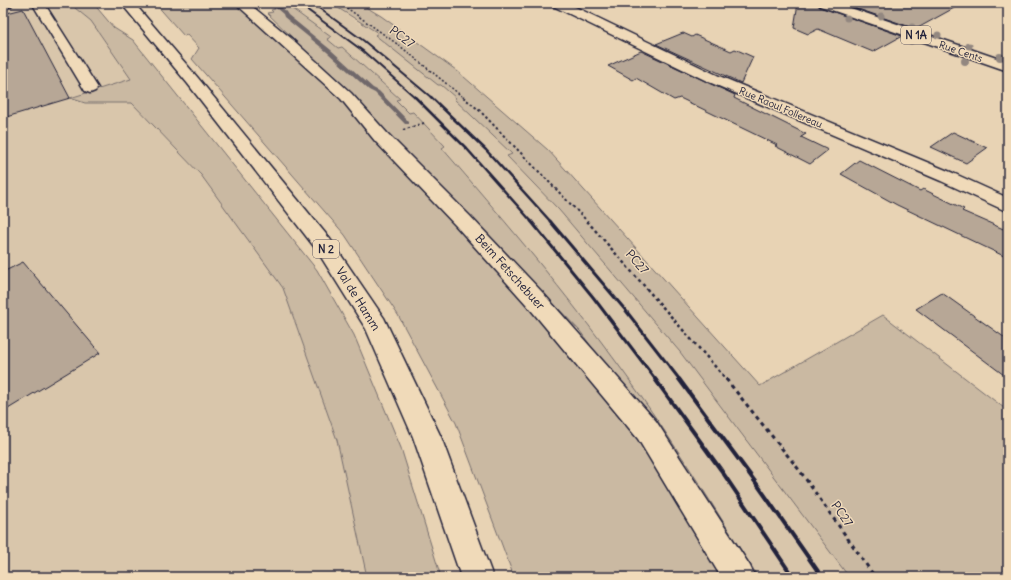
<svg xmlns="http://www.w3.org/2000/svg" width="1011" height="580" font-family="Delius,sans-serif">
	<rect width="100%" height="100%" fill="#e8d3b4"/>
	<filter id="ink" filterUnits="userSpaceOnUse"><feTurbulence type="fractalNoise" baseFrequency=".025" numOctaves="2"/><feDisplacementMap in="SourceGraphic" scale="8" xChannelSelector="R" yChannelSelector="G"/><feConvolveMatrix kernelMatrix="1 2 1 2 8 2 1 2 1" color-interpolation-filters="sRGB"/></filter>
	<g filter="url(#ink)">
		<path fill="#d9c6ab" d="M3 3H72L75 8 91 21 131 79 71 97 85 103H132L201 175 283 288 337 440 367 577H3Z
			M284 3H330L362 25 365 24 438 85H441L457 99H455L512 154 507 156 559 210 680 352 849 577H758L664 429 592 330 495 209 442 148 445 146 413 112 409 114 396 100 400 99 342 47 338 48 326 39 330 37Z"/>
		<path fill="#cab9a2" stroke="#766e6e" d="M72 3H93L114 28 133 40 317 270 354 335 401 448 441 577H367L337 440 283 288 201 175 132 103H85L70 98 131 79 91 21 75 8Z
			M155 3H241L287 42 294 39 267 13 273 12 271 10 275 9 268 3H284L331 37 327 39 338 48 342 47 400 99 396 100 409 113 413 112 445 146 442 148C520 238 598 331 664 430 696 477 726 527 757 575L580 331 471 218 647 430 739 577H514L456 423 398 315 345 235 192 59 199 48 187 35 184 36Z
			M330 3H359L381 16 456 70 548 150 760 386 883 315 1008 411V577H849L680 352 559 210 507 156 512 154 454 99 456 98 441 85H438L375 35 378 33Z"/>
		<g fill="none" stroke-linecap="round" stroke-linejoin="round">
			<path fill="#70686b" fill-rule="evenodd" d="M270 3C277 3 285 9 288 15L331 50 373 88 379 91 409 122V124H405L375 93 369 90 327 52 284 17 283 14Z"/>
		</g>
		<path fill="#b7a796" stroke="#22223b" d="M798 3H817L820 7 902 36 873 52 818 29 808 34 794 28Z
			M841 3H963L916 29Z
			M23 9 70 98 3 118V14Z
			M683 33 692 37 695 35 731 51 735 49 753 57 741 83 656 44Z
			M641 51 735 95 734 98 806 134 801 137 828 150 810 164 775 146 777 145 680 98 674 100 636 78 633 80 608 66Z
			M953 132 987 148 966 163 931 147Z
			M859 160 920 191 923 189 964 209 962 211 1008 231V258L897 205 841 174Z
			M23 262 100 353 3 412V272Z
			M942 293 1008 340V378L916 309Z"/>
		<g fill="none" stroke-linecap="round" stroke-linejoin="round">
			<g stroke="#22223b" stroke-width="3">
				<path id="minor" d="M3 3H13L11 6 3 8Z
					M32 3H44L98 88 95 91 90 93 85 91Z
					M235 3H248L292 39 351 93 387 133 470 216 542 292 656 421 750 566 755 577H721L638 439 526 304 456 226 375 141 341 99Z
					M551 3H567L719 76 953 173 1008 198V212L941 181 709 82 553 6Z"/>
			</g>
			<g stroke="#22223b" stroke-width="3">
				<path id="major" d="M121 3H134L198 78 330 239 384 318 441 437 493 577H461L413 437 366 329 316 249 188 84Z
					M818 3H836L1008 62V71L820 6Z"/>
			</g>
			<path stroke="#22223b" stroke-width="1.5" stroke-dasharray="2 2" stroke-linecap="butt" d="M340 3 400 46 464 98"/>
			<path stroke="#22223b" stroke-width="2" stroke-dasharray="2.5 2.5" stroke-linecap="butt" d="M463 97 479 110 588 222
				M403 130 424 123"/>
			<path stroke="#22223b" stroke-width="2.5" stroke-dasharray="3 3" stroke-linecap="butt" d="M587 221 727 380"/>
			<path stroke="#22223b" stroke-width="3" stroke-dasharray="4 4" stroke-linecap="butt" d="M726 379 800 471 875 577"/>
			<use href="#minor" fill="#f0dab9" fill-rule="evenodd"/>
			<use href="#major" fill="#f0dab9" fill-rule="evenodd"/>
			<path stroke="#22223b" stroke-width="2" d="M298 3 363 51 416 98
				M312 3 364 41 432 98"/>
			<path stroke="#22223b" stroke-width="2.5" d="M415 97 467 149 532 222
				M431 97 486 150 551 222"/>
			<path stroke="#22223b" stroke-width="3" d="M531 221 593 297 656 380
				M550 221 627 312 680 380"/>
			<path stroke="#22223b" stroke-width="4" d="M655 379 721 470 793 577
				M679 379 759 487 822 577"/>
		</g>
		<g fill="#928780">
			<circle cx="881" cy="16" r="3.5"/>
			<circle cx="847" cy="18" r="3.5"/>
			<circle cx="912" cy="27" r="3.5"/>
			<circle cx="938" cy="35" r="3.5"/>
			<circle cx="911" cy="41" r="3.5"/>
			<circle cx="969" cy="46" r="3.5"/>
			<circle cx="1000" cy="57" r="4"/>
			<circle cx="965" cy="61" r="4"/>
		</g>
	</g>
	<g text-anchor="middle" stroke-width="3" stroke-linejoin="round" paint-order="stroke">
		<g font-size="10" fill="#22223b" stroke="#f0dab9">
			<text transform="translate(961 51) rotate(19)" y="4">Rue Cents</text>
			<text transform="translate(781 107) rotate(23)" y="4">Rue Raoul Follereau</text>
		</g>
		<g fill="#f0dab9" stroke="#605961" stroke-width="1">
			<rect x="901" y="26" width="30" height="18" rx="3"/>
			<rect x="313" y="240" width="26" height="18" rx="3"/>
		</g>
		<g font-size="11" font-weight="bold" fill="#22223b">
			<text x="916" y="39">N 1A</text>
			<text x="326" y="253">N 2</text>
		</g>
		<g font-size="12" fill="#22223b" stroke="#f0dab9">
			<text transform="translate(402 37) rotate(37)" y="4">PC27</text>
			<text transform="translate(637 262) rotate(49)" y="4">PC27</text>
			<text transform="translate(510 272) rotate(48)" y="4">Beim Fetschebuer</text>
			<text transform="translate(358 299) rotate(58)" y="4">Val de Hamm</text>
			<text transform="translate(842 514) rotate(55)" y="4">PC27</text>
		</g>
	</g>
	<rect width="1011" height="580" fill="none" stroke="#f0dab9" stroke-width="16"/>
	<rect x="8" y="8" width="995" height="564" fill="none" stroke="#22223b" stroke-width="1.5" filter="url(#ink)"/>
</svg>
